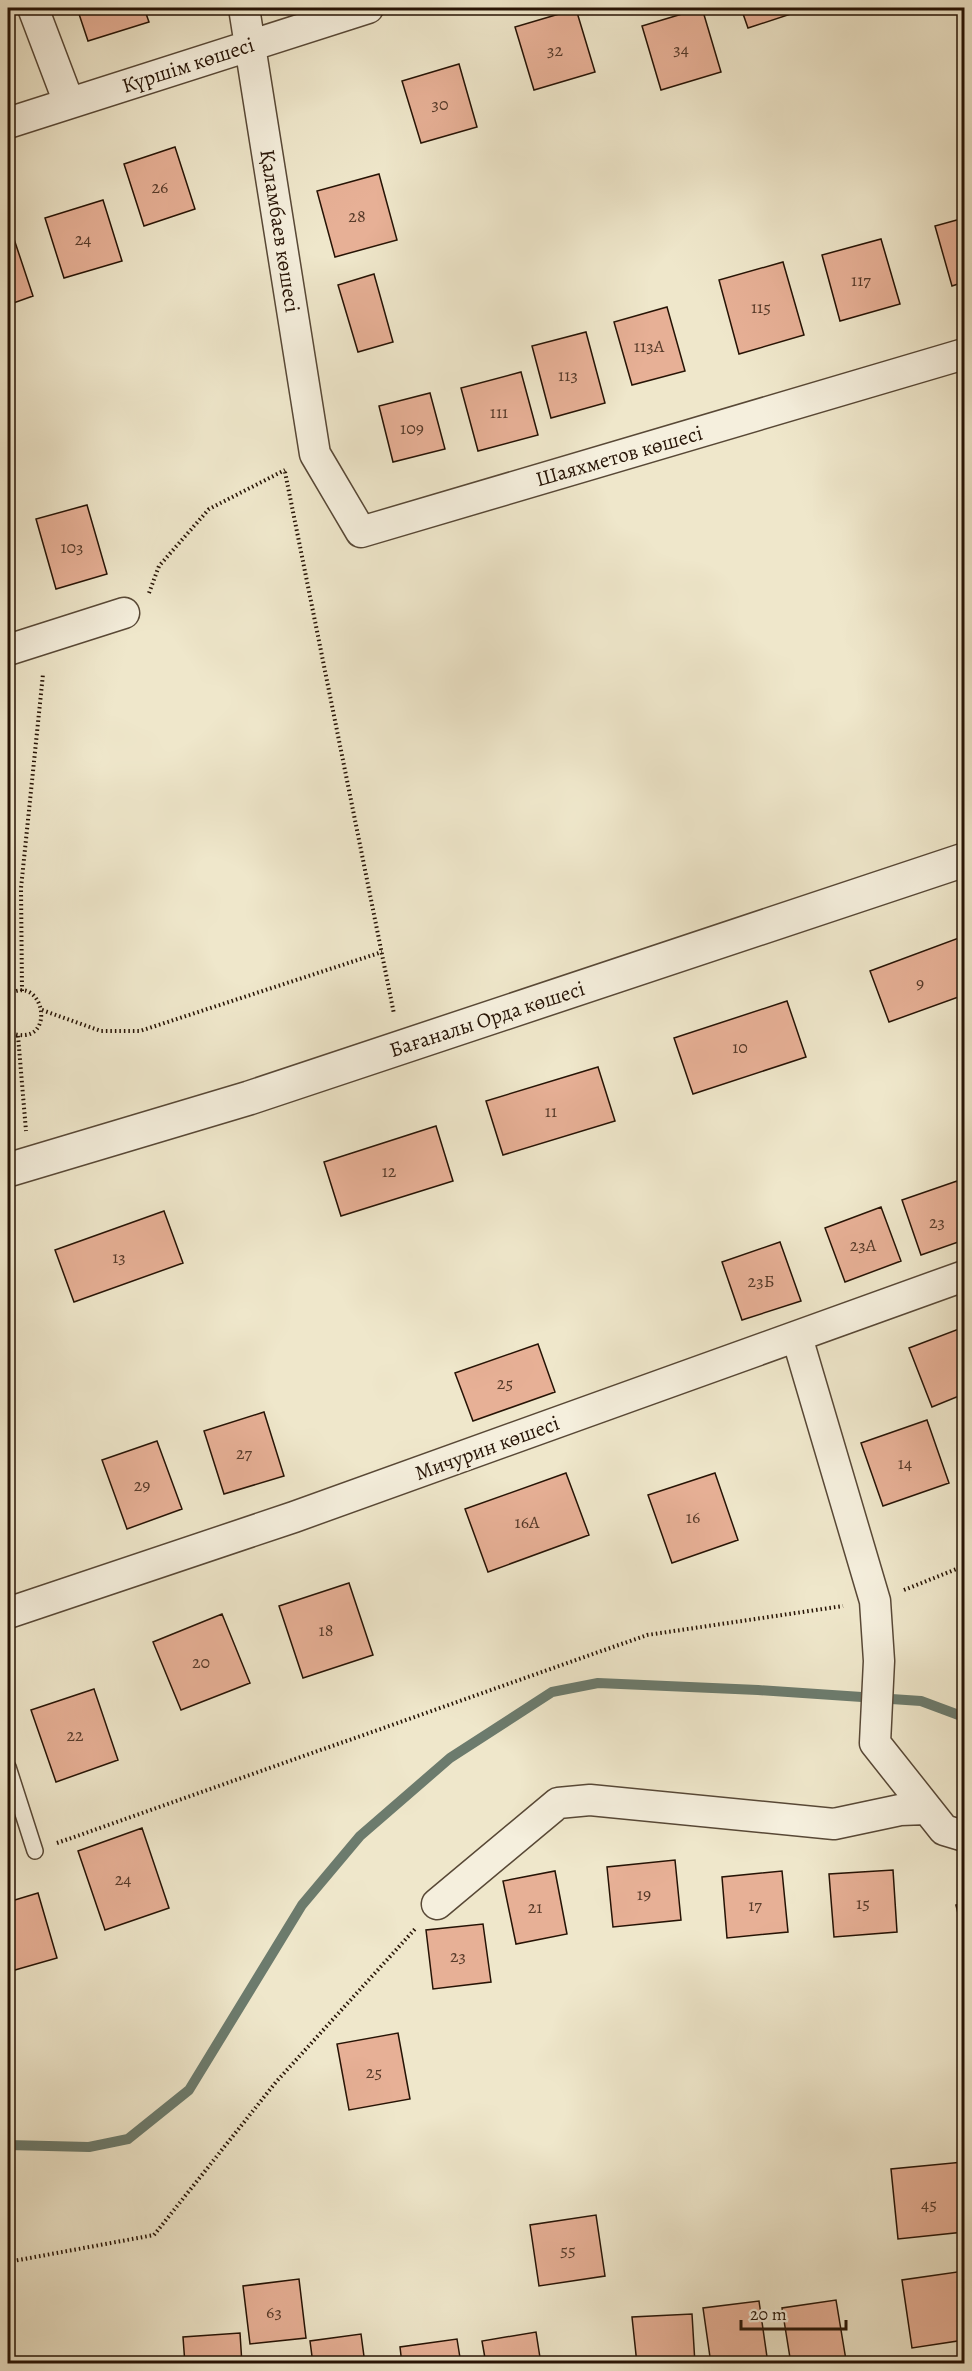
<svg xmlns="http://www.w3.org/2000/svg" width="972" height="2371" font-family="Alegreya,serif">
	<rect width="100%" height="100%" fill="#efe7cb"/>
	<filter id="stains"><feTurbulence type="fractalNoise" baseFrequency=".00333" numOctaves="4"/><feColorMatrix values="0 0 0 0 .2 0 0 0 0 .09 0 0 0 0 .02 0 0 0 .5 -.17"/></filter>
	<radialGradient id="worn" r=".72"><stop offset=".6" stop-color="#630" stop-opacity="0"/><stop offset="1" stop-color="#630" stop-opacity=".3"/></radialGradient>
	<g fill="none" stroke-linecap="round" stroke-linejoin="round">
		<path stroke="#6c7b6d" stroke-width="10" d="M8 2145 89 2147 128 2139 189 2090 302 1905 360 1836 450 1758 552 1692 598 1683 758 1690 921 1701 964 1717"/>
	</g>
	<path fill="#e7b096" stroke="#261305" stroke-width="1.5" d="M77 8H144L149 22 88 41Z
		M702 8 721 72 661 90 642 26Z
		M741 8H803V10L748 28Z
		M576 9 595 72 534 90 515 27Z
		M459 64 477 127 421 143 402 81Z
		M175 147 195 209 144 226 124 164Z
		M379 174 397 240 335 257 317 191Z
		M103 200 122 261 64 278 45 218Z
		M964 218V282L952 286 935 226Z
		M12 233 33 296 8 305V235Z
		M881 239 900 304 840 321 822 255Z
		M783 262 804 335 739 354 719 280Z
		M374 274 393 342 358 352 338 285Z
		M667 307 685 371 632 385 614 322Z
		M586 332 605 403 551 418 532 346Z
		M521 372 538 435 478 451 461 388Z
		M430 393 445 449 393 462 379 406Z
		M87 505 107 574 56 589 36 519Z
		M964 936V995L889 1022 870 971Z
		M787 1001 806 1057 693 1094 674 1038Z
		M598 1067 615 1121 503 1155 486 1101Z
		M436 1126 453 1181 341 1216 324 1162Z
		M957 1181 964 1203V1240L921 1255 902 1200Z
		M881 1207 901 1261 845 1282 825 1228Z
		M164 1211 183 1263 74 1302 55 1250Z
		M780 1242 801 1301 742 1320 722 1262Z
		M964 1327V1394L932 1407 909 1348Z
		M538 1344 555 1392 473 1421 455 1373Z
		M264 1412 284 1476 224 1494 204 1431Z
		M927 1420 949 1483 883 1506 861 1443Z
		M157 1441 182 1509 127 1529 102 1460Z
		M566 1473 589 1535 488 1572 465 1509Z
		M715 1473 738 1540 672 1563 648 1495Z
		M349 1583 373 1655 303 1678 279 1606Z
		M222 1614 250 1683 181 1710 153 1642Z
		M94 1689 118 1760 56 1782 31 1710Z
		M142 1828 169 1908 105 1930 78 1851Z
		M675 1860 681 1920 613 1927 607 1867Z
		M893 1870 897 1932 834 1937 829 1874Z
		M555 1871 567 1934 516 1944 503 1881Z
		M782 1871 788 1932 727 1938 722 1877Z
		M38 1893 57 1958 8 1972V1902Z
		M964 1903V1939L956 1905Z
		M483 1924 491 1982 433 1989 426 1930Z
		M398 2033 410 2099 349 2110 337 2044Z
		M963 2162 964 2232 898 2239 891 2169Z
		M596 2215 605 2276 539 2286 530 2225Z
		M964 2271V2340L912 2348 902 2280Z
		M299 2279 306 2338 250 2344 243 2286Z
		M836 2300 846 2360 791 2364 782 2308Z
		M759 2301 768 2364H711L703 2308Z
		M692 2314 695 2364H637L632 2317Z
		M536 2332 541 2364H486L482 2341Z
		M240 2333 242 2364H185L183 2337Z
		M361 2334 365 2364H313L310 2341Z
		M457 2339 461 2364H402L400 2347Z
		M158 2359 159 2364H104Z"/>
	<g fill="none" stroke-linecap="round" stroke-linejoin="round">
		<g stroke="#584836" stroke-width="18">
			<path id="service" d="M8 1767 35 1851"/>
		</g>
		<g stroke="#584836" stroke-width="33">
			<path id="minor" d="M33 8 69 103
				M244 8 315 454 361 532 964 354
				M8 123 368 8
				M8 650 124 613
				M797 1337 875 1601 879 1661 875 1743 944 1830 964 1836
				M8 1613 294 1517 964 1276
				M437 1904 558 1803 590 1800 834 1824 900 1810 926 1809"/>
		</g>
		<g stroke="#584836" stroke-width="36">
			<path id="tertiary" d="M8 1170 249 1098 964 860"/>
		</g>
		<path stroke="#261305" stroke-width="4" stroke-dasharray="1.5 3" stroke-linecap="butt" d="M285 472 394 1014
			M149 593 159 566 209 509 285 470
			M22 991 21 888 43 674
			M8 995C45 970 59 1052 8 1032
			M42 1010 101 1031H140L382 952
			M18 1036 26 1131
			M904 1590 964 1566
			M57 1843 647 1635 843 1606
			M8 2262 154 2235 276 2082 415 1929"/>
		<use href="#service" stroke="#f5efdd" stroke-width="15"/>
		<use href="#minor" stroke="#f5efdd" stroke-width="30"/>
		<use href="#tertiary" stroke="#f5efdd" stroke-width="33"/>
	</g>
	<g text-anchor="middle" stroke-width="5" stroke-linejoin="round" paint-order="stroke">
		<g font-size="18" fill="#563a29">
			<text x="681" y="55">34</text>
			<text x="555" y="56">32</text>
			<text x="440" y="110">30</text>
			<text x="160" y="193">26</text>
			<text x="357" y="222">28</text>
			<text x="83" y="245">24</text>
			<text x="861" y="286">117</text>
			<text x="761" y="313">115</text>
			<text x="649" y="352">113А</text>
			<text x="568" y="381">113</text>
			<text x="499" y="418">111</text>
			<text x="412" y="434">109</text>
			<text x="72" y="553">103</text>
			<text x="920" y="989">9</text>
			<text x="740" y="1053">10</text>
			<text x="551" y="1117">11</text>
			<text x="389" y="1177">12</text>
			<text x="937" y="1228">23</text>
			<text x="863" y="1251">23А</text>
			<text x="119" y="1263">13</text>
			<text x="761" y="1287">23Б</text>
			<text x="505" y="1389">25</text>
			<text x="244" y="1459">27</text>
			<text x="905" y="1469">14</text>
			<text x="142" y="1491">29</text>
			<text x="693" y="1523">16</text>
			<text x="527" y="1528">16А</text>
			<text x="326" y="1636">18</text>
			<text x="201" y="1668">20</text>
			<text x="75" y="1741">22</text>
			<text x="123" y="1885">24</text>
			<text x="644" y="1900">19</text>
			<text x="863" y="1909">15</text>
			<text x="755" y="1911">17</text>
			<text x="535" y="1913">21</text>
			<text x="458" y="1962">23</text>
			<text x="374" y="2078">25</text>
			<text x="929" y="2210">45</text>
			<text x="568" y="2256">55</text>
			<text x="274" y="2318">63</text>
		</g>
		<g font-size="21" fill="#261305" stroke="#f5efdd">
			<text transform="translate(188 65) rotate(-18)" y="7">Күршім көшесі</text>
			<text transform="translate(280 231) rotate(81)" y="7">Қаламбаев көшесі</text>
			<text transform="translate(619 456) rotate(-16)" y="7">Шаяхметов көшесі</text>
			<text transform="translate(487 1019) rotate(-18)" y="7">Бағаналы Орда көшесі</text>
			<text transform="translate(487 1448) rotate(-20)" y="7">Мичурин көшесі</text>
		</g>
	</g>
	<rect width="972" height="2371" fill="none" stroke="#efe7cb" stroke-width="30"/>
	<rect x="9" y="9" width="954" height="2353" fill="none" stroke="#261305" stroke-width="3"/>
	<rect x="15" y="15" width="942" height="2341" fill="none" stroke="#261305" stroke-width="1.5"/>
	<path d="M741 2320v9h105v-9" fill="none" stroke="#261305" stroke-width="3"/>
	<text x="750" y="2320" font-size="18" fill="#261305" stroke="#f5efdd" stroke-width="4.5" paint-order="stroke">20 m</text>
	<rect width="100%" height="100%" filter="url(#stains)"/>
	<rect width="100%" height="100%" fill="url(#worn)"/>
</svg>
